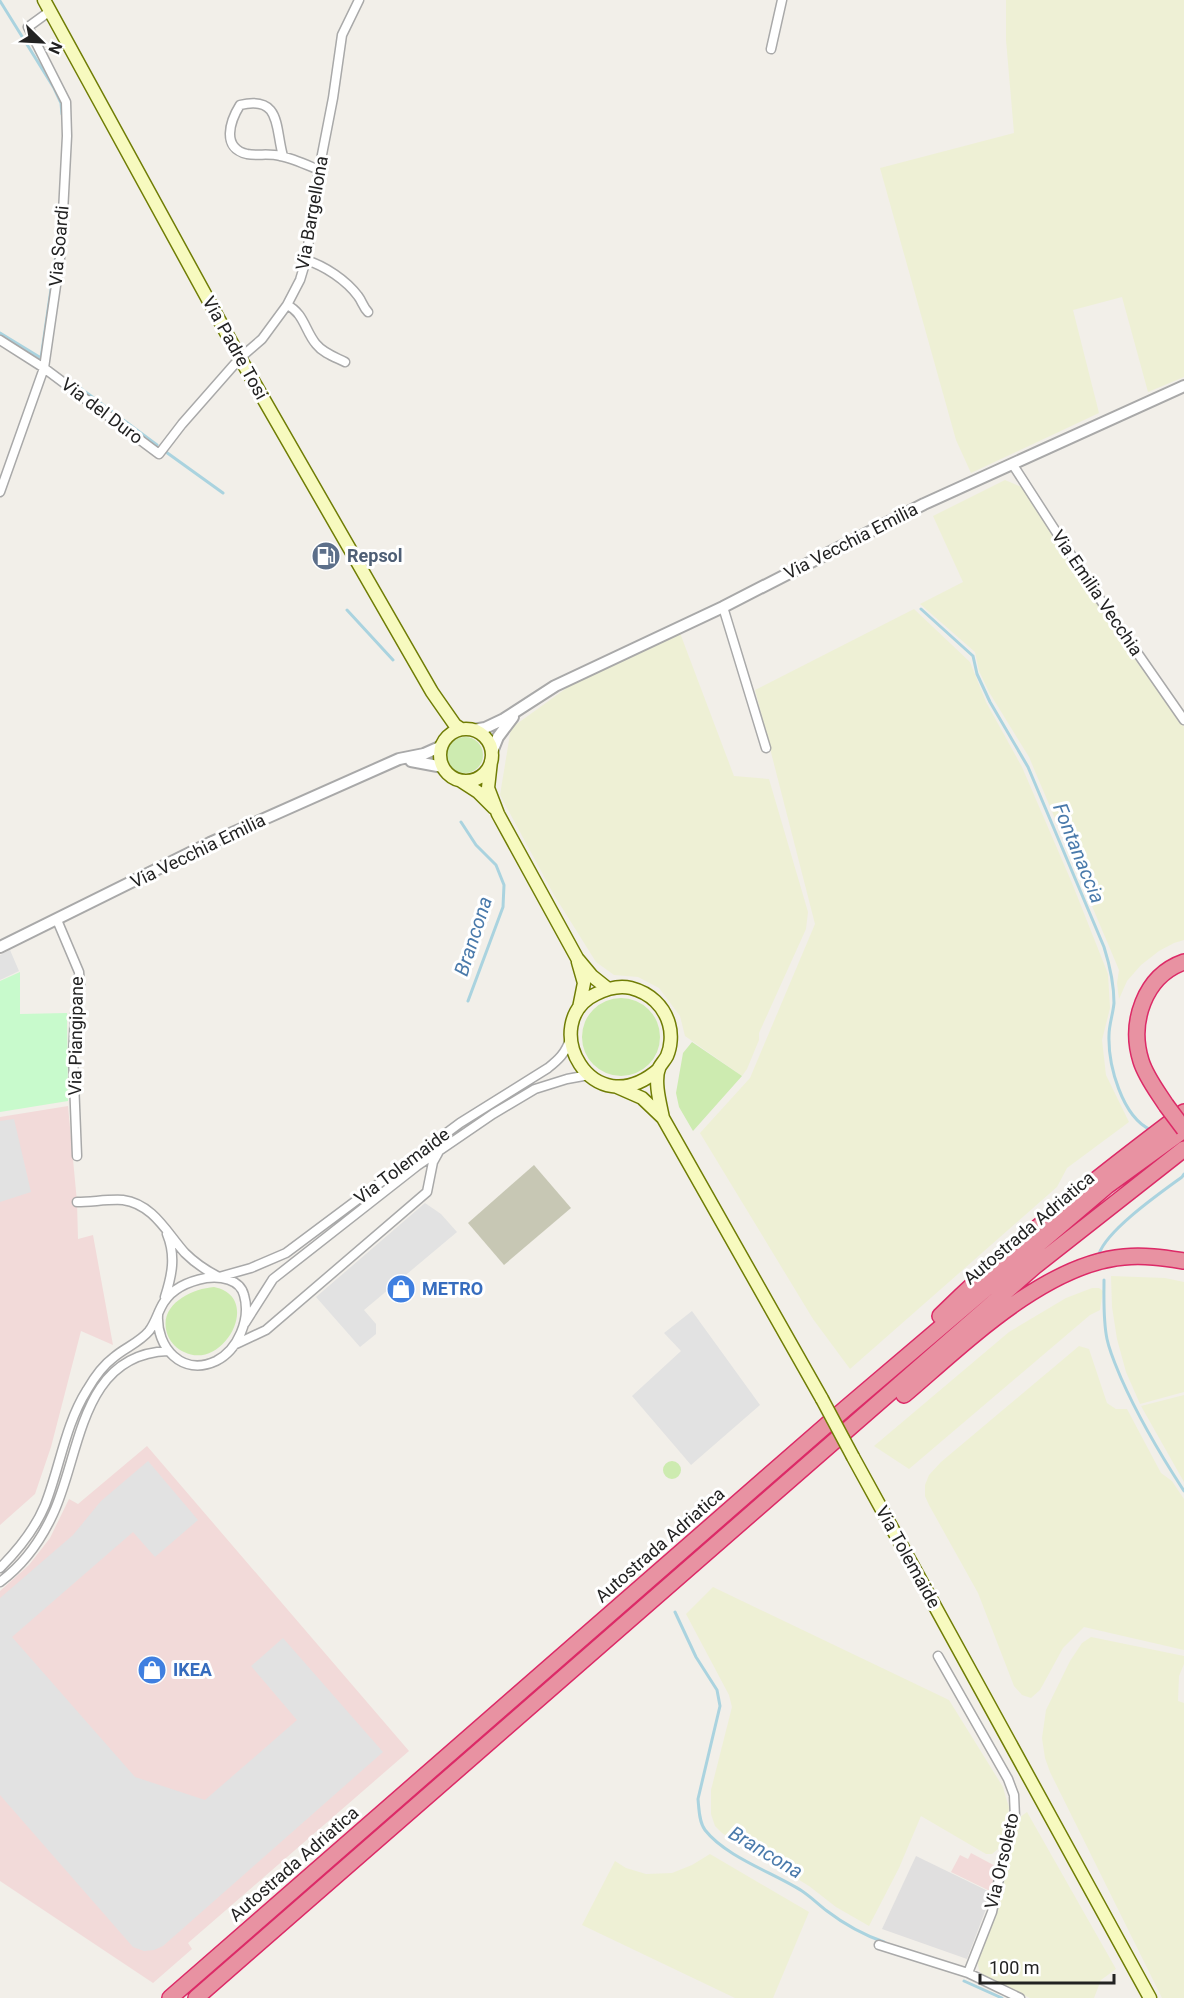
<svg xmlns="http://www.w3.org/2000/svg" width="1184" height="1998" font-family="Roboto,sans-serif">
	<rect width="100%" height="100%" fill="#f2efe9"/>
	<path fill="#e0dfdf" d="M916 1856 992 1893 967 1959 882 1929Z"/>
	<path fill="#f2dad9" d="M68 1106 77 1202 78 1239 93 1235 113 1345 81 1331 51 1447 35 1494 0 1525V1117Z
		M147 1446 409 1751 188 1943 192 1949 153 1983 0 1881V1591L29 1565 50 1538 69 1499 78 1504Z
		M971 1853 999 1868 992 1892 951 1872 960 1855 968 1859Z"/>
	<path fill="#c7c7b4" d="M534 1165 571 1208 504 1265 468 1223Z"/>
	<path fill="#eef0d5" d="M1006 0H1184V377L1148 392 1122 297 1073 310 1099 413 971 473 956 440 880 168 1014 133 1006 40Z
		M1005 480 1024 488 1137 662 1184 727V940L1174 943 1159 951 1141 965 1127 981 1119 999 1117 983 1119 970 1029 757 989 692 979 671 975 652 920 604 963 582 933 516Z
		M914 609 970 662 986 702 1022 767 1072 883 1108 974 1110 1008 1102 1040 1106 1075 1129 1122 1067 1168 1057 1187 850 1369 813 1319 700 1133 750 1078 815 924 755 690Z
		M680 633 734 776 769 779 808 912 806 929 759 1033V1040L747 1069 742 1076 685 1036 680 1016 659 988 638 977 614 975 596 962 554 895 500 795 511 728 582 677Z
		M1111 1276 1165 1278 1184 1282V1392L1140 1404 1126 1372 1117 1339 1112 1307Z
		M1092 1288H1099L1103 1291 1100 1310 1090 1315 909 1469 874 1446 1009 1332 1066 1298Z
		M1079 1346 1089 1349 1107 1403 1116 1409H1127L1161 1473 1172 1481 1184 1499V1650L1084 1627 1063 1648 1040 1690 1031 1698 1022 1695 1014 1686 978 1593 929 1505 925 1496V1485L929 1475 941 1462Z
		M1184 1395V1482L1141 1406Z
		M713 1587 949 1700 1003 1787 1006 1798 1009 1807 1008 1817 999 1848 992 1854H986L921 1816 899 1868 869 1926 836 1907 809 1886 722 1833 715 1826 711 1814V1790L732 1707 729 1695 686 1614Z
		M1091 1637 1184 1656V1664L1179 1676 1178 1701 1184 1703V1998H1162L1050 1772 1045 1758 1042 1738 1046 1710 1070 1661 1082 1643Z
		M1027 1812 1116 1969 1101 1980 1094 1998H1030L984 1977 979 1970 977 1959 995 1918 1002 1889 1008 1843 1016 1820Z
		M710 1854 809 1912 773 1998H735L582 1925 615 1861 626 1868 646 1874 672 1873 692 1865Z"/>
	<path fill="#cdebb0" d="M447 755a18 18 0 1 1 36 0a18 18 0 1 1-36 0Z
		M582 1037a39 39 0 1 1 78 0a39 39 0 1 1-78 0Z
		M692 1042 742 1076 693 1131 679 1107 676 1093 683 1053Z
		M214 1287C264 1297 223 1372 184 1352 177 1349 171 1343 168 1336 156 1306 190 1289 214 1287Z
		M663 1470a9 9 0 1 1 18 0a9 9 0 1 1-18 0Z"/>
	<path fill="#c8facc" d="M20 972V1014L67 1013 68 1101 0 1112V981Z"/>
	<path fill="#e2e2e2" d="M10 950 19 971 0 980V955Z
		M14 1119 31 1192 0 1202V1121Z
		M425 1203 441 1214 457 1232 364 1310 376 1324V1334L360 1347 316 1297Z
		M692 1311 760 1405 691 1465 632 1396 681 1351 664 1333Z
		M148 1461 198 1520 155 1557 133 1532 12 1637 135 1777 205 1800 297 1720 251 1666 283 1638 383 1752 163 1946 154 1950 144 1951 133 1947 0 1795V1598L73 1535 101 1501Z"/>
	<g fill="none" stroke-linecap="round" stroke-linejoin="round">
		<path stroke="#aad3df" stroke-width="3" d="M0 1 54 88 61 103 62 114
			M0 333 41 358 56 255
			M76 385 157 445
			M166 452 223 493
			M921 609 973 656 977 674 990 702 1028 767 1104 947C1110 966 1114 984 1114 1003 1113 1014 1109 1025 1109 1035 1108 1065 1122 1117 1151 1130
			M347 610 393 660
			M461 822 476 845 496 865 504 885 503 907 468 1001
			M1099 1254C1107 1230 1160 1193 1182 1177L1184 1174
			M1104 1280C1104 1299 1103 1320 1107 1339 1110 1353 1116 1366 1121 1378 1139 1419 1160 1454 1184 1491
			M675 1612 696 1657 717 1690 720 1706 698 1799C699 1809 699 1822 705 1830 726 1857 774 1873 802 1891 811 1897 819 1905 827 1911 844 1924 864 1935 884 1942
			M964 1981 1002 1998"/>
		<g stroke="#a9a9a9" stroke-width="11">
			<path id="minor" d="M771 49 782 0
				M283 156C275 129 282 95 240 105 230 121 221 148 247 154 258 156 269 153 280 156 292 158 307 165 319 170
				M306 260C325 266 346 280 358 296 362 301 363 307 368 312
				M287 305C304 313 305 331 316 344 323 353 335 357 345 362
				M0 340 44 368 159 454 182 424 240 358 262 339 287 305 300 280 306 260 319 170 333 98 342 35 359 0
				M1013 465 1095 592 1184 720
				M0 492 44 368 61 251 67 136 66 102 28 27 50 11
				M723 607 766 748
				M57 920 79 972 80 986 75 1015 73 1056 77 1156
				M77 1202C92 1202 108 1199 123 1200 153 1204 167 1233 185 1253 195 1263 207 1271 219 1277L251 1268 286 1253 460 1123 548 1068C558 1060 566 1053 570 1039
				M165 1297C172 1275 176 1256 167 1234
				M245 1323 273 1279 417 1166 493 1114 535 1089 567 1079 589 1075
				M234 1345 266 1330 427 1192 433 1162 438 1153
				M0 1568C18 1550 35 1529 45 1505 60 1467 65 1425 87 1390 94 1378 102 1366 113 1358 124 1348 139 1343 149 1331 156 1322 158 1311 164 1302 173 1288 190 1281 206 1278 220 1276 240 1279 244 1295 251 1319 238 1350 216 1361 182 1377 156 1347 158 1315
				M0 1582C23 1565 41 1540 53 1514 81 1454 80 1354 168 1351
				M938 1656 1008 1779 1014 1795 1015 1818 1007 1841 992 1912 968 1973
				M879 1945 968 1973 1020 1998"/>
		</g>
		<g stroke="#a9a9a9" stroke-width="14">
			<path id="tertiary" d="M474 730 485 728 504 719 555 686 723 607 924 504 1184 386
				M492 752 498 737 513 717
				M411 761 443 767
				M0 947 210 843 399 759 424 754 442 746"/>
		</g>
		<g stroke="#707d05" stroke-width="15">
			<path id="secondary" d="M44 0 240 358 432 692 455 725 461 729
				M440 755a26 26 0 1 1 52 0a26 26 0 1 1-52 0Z
				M491 761 488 788 498 814 577 958 592 976 607 988
				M461 781 478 792 494 808
				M578 962 584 983 579 1008
				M659 1069C591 1128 537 1022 596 994 608 988 619 985 631 988 650 993 664 1006 669 1024 672 1034 671 1047 667 1056 665 1060 661 1064 659 1068 654 1082 660 1103 663 1118
				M617 1087 642 1098 663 1118 822 1399
				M853 1457 1150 1998"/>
		</g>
		<g stroke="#dc2a67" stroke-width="18">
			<path id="motorway" d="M1166 1105C1157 1091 1146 1077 1141 1061 1129 1023 1144 976 1184 962
				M940 1316C1015 1242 1099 1176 1184 1112
				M904 1395C963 1345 1044 1264 1124 1257 1145 1255 1164 1258 1184 1261
				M170 1998 846 1408 1107 1186 1184 1130
				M196 1998 1034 1267 1184 1149"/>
		</g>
		<use href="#minor" stroke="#fff" stroke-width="8"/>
		<use href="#tertiary" stroke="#fff" stroke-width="10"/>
		<use href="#secondary" stroke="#f7fabf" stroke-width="12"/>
		<use href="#motorway" stroke="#e892a2" stroke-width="15"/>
		<g stroke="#707d05" stroke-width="15" stroke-linecap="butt">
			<path id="secondary-bridge" d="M822 1399 853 1457"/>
		</g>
		<g stroke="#dc2a67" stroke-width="18" stroke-linecap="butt">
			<path id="motorway-bridge" d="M1166 1105 1184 1129"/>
		</g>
		<use href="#secondary-bridge" stroke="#f7fabf" stroke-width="12"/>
		<use href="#motorway-bridge" stroke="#e892a2" stroke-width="15"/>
	</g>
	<defs>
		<g id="fuel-disc" transform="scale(1.5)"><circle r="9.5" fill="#5c6f8a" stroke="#fff"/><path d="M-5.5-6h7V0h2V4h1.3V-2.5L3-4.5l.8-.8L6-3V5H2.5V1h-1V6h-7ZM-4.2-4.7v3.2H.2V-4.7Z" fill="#fff"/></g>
		<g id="shop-disc" transform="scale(1.5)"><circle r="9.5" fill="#3f7fe0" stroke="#fff"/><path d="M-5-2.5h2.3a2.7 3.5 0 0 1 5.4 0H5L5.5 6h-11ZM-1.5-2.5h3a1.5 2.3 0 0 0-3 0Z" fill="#fff"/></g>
	</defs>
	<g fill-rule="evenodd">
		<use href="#fuel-disc" x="326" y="556"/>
		<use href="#shop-disc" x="401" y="1289"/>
		<use href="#shop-disc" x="152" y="1670"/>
	</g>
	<g text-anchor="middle" stroke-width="6" stroke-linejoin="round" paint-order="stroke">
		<g font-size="18" fill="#222" stroke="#fff">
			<text transform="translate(312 213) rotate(-80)" y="6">Via Bargellona</text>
			<text transform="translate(59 246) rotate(-85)" y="6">Via Soardi</text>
			<text transform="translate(235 348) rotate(61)" y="6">Via Padre Tosi</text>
			<text transform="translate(102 411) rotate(37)" y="6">Via del Duro</text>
			<text transform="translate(851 541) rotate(-27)" y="6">Via Vecchia Emilia</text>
			<text transform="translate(1097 593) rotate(56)" y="6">Via Emilia Vecchia</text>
			<text transform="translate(198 851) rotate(-26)" y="6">Via Vecchia Emilia</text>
			<text transform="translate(76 1036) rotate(-89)" y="6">Via Piangipane</text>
			<text transform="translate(402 1166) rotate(-37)" y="6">Via Tolemaide</text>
			<text transform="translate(1029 1228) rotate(-40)" y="6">Autostrada Adriatica</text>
			<text transform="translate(660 1545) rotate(-41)" y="6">Autostrada Adriatica</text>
			<text transform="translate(908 1557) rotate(61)" y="6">Via Tolemaide</text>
			<text transform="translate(1002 1861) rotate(-77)" y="6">Via Orsoleto</text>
			<text transform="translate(294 1864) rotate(-41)" y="6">Autostrada Adriatica</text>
		</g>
		<g font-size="18" font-weight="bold" fill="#4e5e75" stroke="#fff" text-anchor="start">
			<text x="347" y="562">Repsol</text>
		</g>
		<g font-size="18" font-weight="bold" fill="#366cbe" stroke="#fff" text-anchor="start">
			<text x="422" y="1295">METRO</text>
			<text x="173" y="1676">IKEA</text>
		</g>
		<g font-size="20" font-style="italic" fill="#4a7aab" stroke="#fff">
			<text transform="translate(1079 853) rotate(68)" y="7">Fontanaccia</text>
			<text transform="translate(473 936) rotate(-72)" y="7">Brancona</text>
			<text transform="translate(766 1852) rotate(31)" y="7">Brancona</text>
		</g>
	</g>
	<g transform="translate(42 42) rotate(114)" stroke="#ffffff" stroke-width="4.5" paint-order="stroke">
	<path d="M0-4.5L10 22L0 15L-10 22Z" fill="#222222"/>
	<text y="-9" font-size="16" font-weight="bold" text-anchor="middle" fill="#222222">N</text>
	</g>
	<path d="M980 1974v9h134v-9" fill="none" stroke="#222222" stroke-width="3"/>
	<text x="989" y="1974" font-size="18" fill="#222222" stroke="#ffffff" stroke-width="4.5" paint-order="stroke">100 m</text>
</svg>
